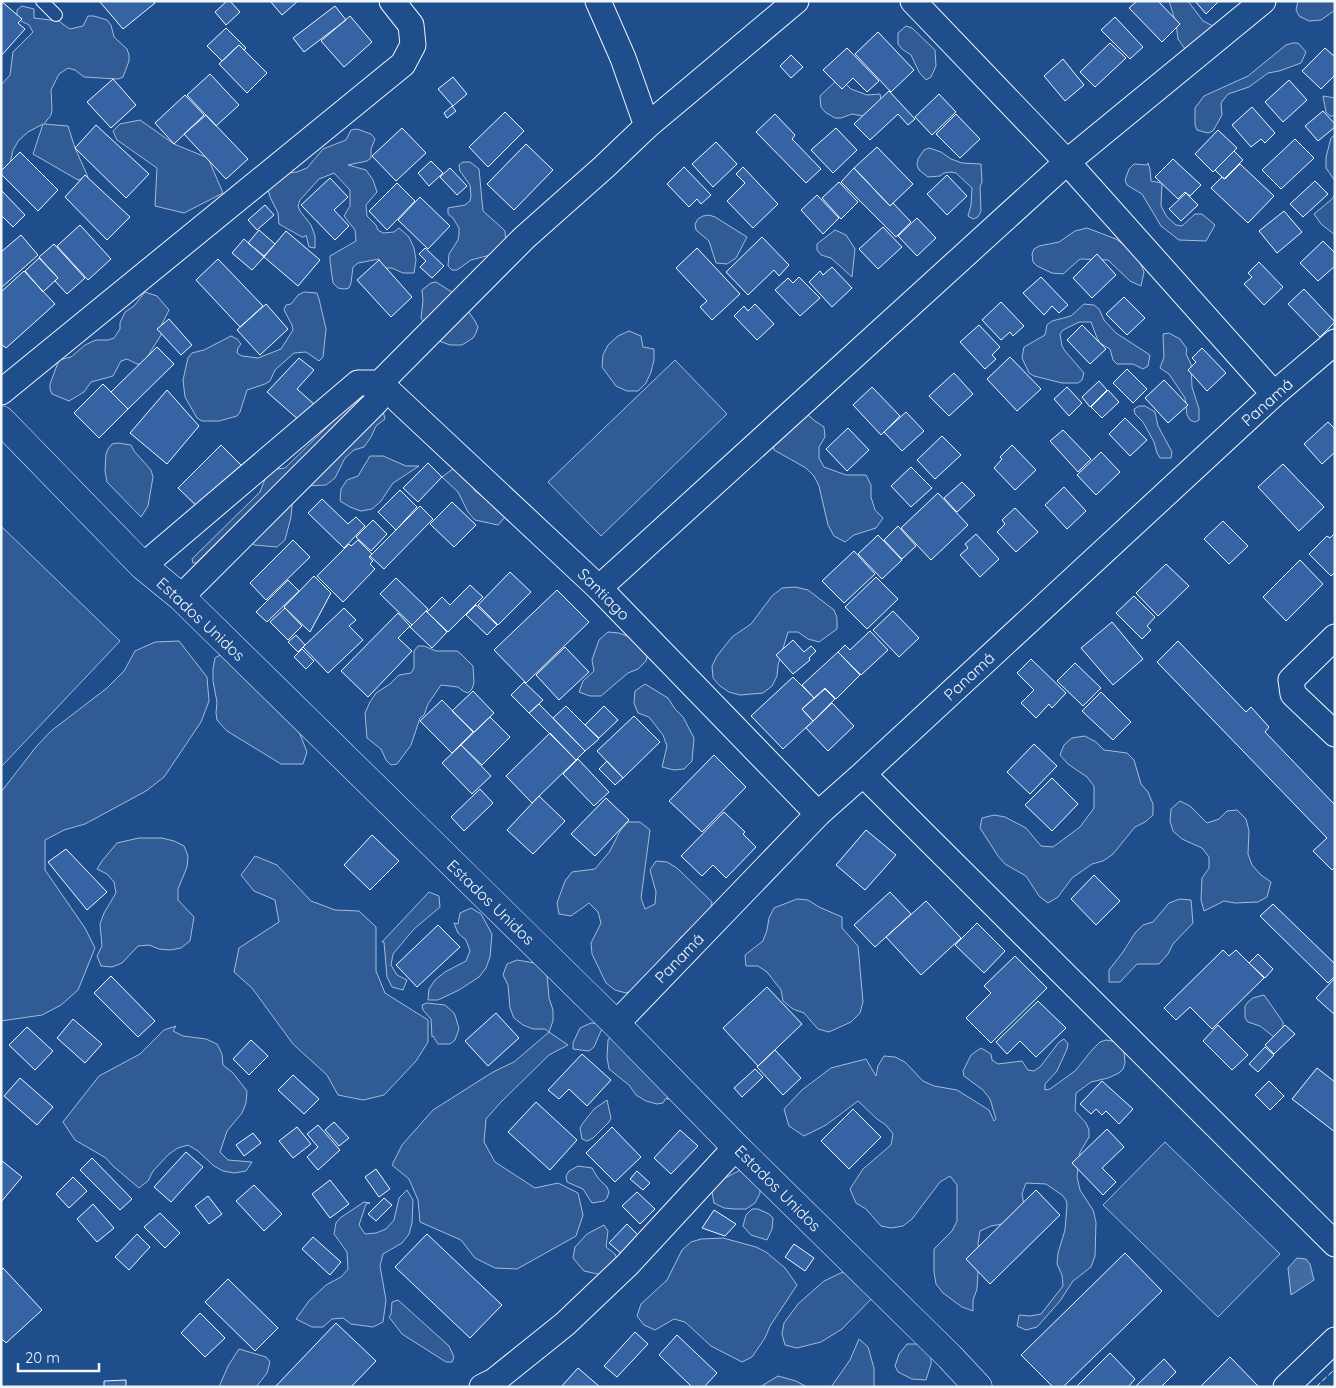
<svg xmlns="http://www.w3.org/2000/svg" width="1336" height="1388" font-family="Quicksand,sans-serif">
	<rect width="100%" height="100%" fill="#1f4e8c"/>
	<path fill="#305b95" stroke="#a8bbd7" d="M1169 1H1188L1203 21 1219 29 1185 49 1178 39 1176 23Z
		M1298 1H1335V10L1321 20 1309 21 1299 16 1296 10Z
		M22 6 34 9V18L59 21 64 25 70 29 83 26 88 16H94L107 20 111 25 114 37 127 49 129 55V61L123 77 118 79 84 77 75 70 68 68 59 74 51 90 52 110 51 115 44 124 68 126 75 148 88 177 78 180 33 154 43 124 28 132 19 140 13 150 9 168 6 174 1 176V85L10 75 13 52 33 32 29 25 21 21 17 16V10Z
		M906 26 912 28 935 50 936 66 931 77 926 80 919 72 911 55 902 49 898 44V33Z
		M1293 43H1298L1306 52 1301 63 1279 71 1268 73 1249 87 1228 94 1221 103 1222 115 1213 131 1208 133 1197 130 1195 125V108L1204 96 1248 76 1286 45Z
		M837 80 843 81 851 89 867 95 880 94 882 105 863 116 852 114 841 118H835L825 112 821 107 820 96Z
		M1323 96 1335 98V116H1330L1326 112Z
		M140 120 174 144 208 158 223 193 184 213 155 206 157 168 117 140 113 131 120 124Z
		M357 129 371 134 375 139 371 149V158L367 161 348 165 366 170 373 180 377 192 366 205 367 216 376 225 378 230 383 233 394 232 399 228 409 237 414 248 416 260 414 273H403L392 268H386L382 266 379 259 358 263 353 267 351 283 349 288 344 289 338 288 333 283 330 261V256L356 241 355 230 344 216 350 206V190L334 173 319 179 300 200 298 206 300 211 311 225 315 236V248L309 247 306 235 304 237H302L279 224 278 213 270 197 267 186 279 174 297 172 307 168 323 149 346 140 351 130Z
		M1335 135V181L1326 168V157L1331 138Z
		M929 148 941 152 951 159 962 163 981 164 982 182 980 187 981 211 978 217 973 219 968 216 971 205 972 188 956 173 950 172 944 173 940 176 928 177 919 170 917 165 918 159 924 150Z
		M463 162H470L479 169 483 211 501 227 505 231 506 243 494 254 471 260 457 270H452L448 266 449 254 458 240 459 234V228L453 218 448 214V208L465 205 470 201 471 196 470 185 460 171 459 165Z
		M1148 163 1150 169 1151 181 1162 183 1161 206 1167 217 1176 225 1182 226 1195 214H1202L1215 225 1206 241 1179 240 1161 226 1142 194 1127 185 1125 180 1129 169 1134 164 1147 165Z
		M1335 194V235L1321 224 1314 214 1332 199Z
		M709 215 715 217 747 237 736 258 727 264 716 263 709 241 696 230 695 224 698 219 703 216Z
		M1087 228 1116 239 1127 247 1139 260 1144 272 1141 286 1130 281 1108 260 1080 259 1063 274 1052 273 1037 266 1033 262 1032 254 1034 249 1039 246 1059 242 1075 231Z
		M835 230 846 235 855 249 852 277 831 258 821 255 817 250V244Z
		M436 282 458 296 475 321 478 327 476 333 473 338 462 345H450L439 341 435 338 421 318 423 301 422 290 431 283Z
		M145 292 157 296 169 310 162 324 161 335 143 364H137L127 359 121 361 113 376 91 382 84 392 69 401 52 394 50 389V384L59 360 71 357 85 345 96 340H108L114 338 120 329V323L125 312 134 306Z
		M304 292 317 293 319 299 326 329 323 357 319 361 306 352 294 353 275 370 270 381 265 384 247 390 240 412 237 416 219 421H202L197 418 185 397 183 380 188 358 192 353 204 350 231 336 237 339 241 344 238 348 237 353 242 356 258 358 281 349 293 330 292 325 284 310 286 305 291 304 298 295Z
		M1084 304 1094 305 1099 309 1104 320 1116 333 1150 355 1148 366 1143 369 1133 364H1117L1113 360 1110 349 1100 343 1097 338 1091 322H1079L1063 330 1060 334 1062 346 1065 351 1084 373 1082 380 1078 383H1062L1034 376 1029 373 1022 358 1024 347 1045 335 1047 325 1052 321 1071 316Z
		M629 331 641 336 643 347 654 349V360L651 372 646 383 638 391H627L616 386 602 367 603 355 608 345 618 336Z
		M1169 333 1180 339 1187 349 1186 354 1191 364 1192 387 1199 409V420L1195 422 1190 420 1187 415 1185 398 1169 374 1160 368 1164 357 1163 334Z
		M675 360 727 414 601 536 548 482Z
		M361 394 363 397 362 400 382 407 385 419 376 426 371 437 364 447 354 450 345 458 335 478 326 485 302 486 293 494 291 517 285 540 277 547 254 545 246 536V514L196 563H193L192 559 260 492 267 474 277 469 285 468Z
		M1139 406H1145L1155 412 1158 426 1172 452 1171 458H1160L1157 453 1154 442 1143 422 1135 414 1134 409Z
		M799 407 815 421 824 427 825 437 819 447V458L824 467 846 475H866L871 485V497L875 510 883 518 876 528 854 535 845 542 834 536 828 525 819 486 814 476 806 468 774 450 771 439 769 416 777 408Z
		M118 443 131 445 134 451 151 470 153 477 148 506 141 517 107 482 105 471 106 454 108 449 112 444Z
		M370 456H383L406 466H419L393 483 381 501 372 509 361 511 350 507 340 501 341 489 347 480 358 476Z
		M454 468 465 469 474 490 483 497 507 503 505 517 498 525 475 520 468 512 458 492 442 477Z
		M1 526 120 641 1 767Z
		M795 587 808 590 834 610 837 618V629L819 642 808 639 798 632H788L778 665 777 676 772 686 763 693 740 695 729 692 720 686 713 678 712 666 717 656 732 637 751 624 772 596 782 588Z
		M608 632 619 633 630 637 648 653 646 661 638 669 628 673 601 696H590L579 692 583 681 594 671 592 660 599 640Z
		M179 641 207 677 209 701 201 722 164 777 146 791 85 824 64 830 45 840V870L85 928 95 948 78 990 61 1005 42 1015 1 1021V792L36 747 51 731 107 688 124 671 135 651 155 642Z
		M418 646H424L436 651H457L461 654 473 666 474 683 472 689 468 693 463 691 458 687 441 685 428 704 424 715 420 718 411 745 397 764 391 765 386 760 381 749 367 738 365 713 370 702 376 693 390 684 399 675 411 673 414 668V651Z
		M225 652 233 660 255 689 285 709 298 729 307 752 303 764H281L227 731 217 720 216 713 217 702 213 681V669L215 658Z
		M645 684 668 698 675 709 683 717 694 738 692 761 684 769 674 770 662 767 667 746 663 735 649 717 638 713 634 703 635 691Z
		M1085 736 1096 742 1104 750 1127 753 1134 760 1141 784 1148 792 1153 804V815L1145 822 1135 827 1113 854 1103 861 1092 864 1072 878 1058 897 1048 903 1039 896 1026 876 1005 864 998 856 980 828 982 818 994 815 1005 817 1026 828 1041 846 1053 847 1080 827 1094 808V786L1087 777 1068 764 1060 755 1064 745 1072 738Z
		M1180 801 1190 806 1207 823 1219 819 1227 811 1237 810 1246 819 1249 831 1248 854 1252 865 1261 875 1271 882 1267 897 1258 902 1235 903 1224 901 1204 911 1201 900 1202 878 1209 868V857L1202 848 1182 839 1173 831 1170 821 1171 809Z
		M628 822H640L650 830 641 898 645 909 655 904 656 892 650 870 656 861 667 862 677 868 712 902 709 918 701 926 681 937 674 946 667 967 648 985 626 993 615 990 606 983 592 954 591 943 601 923 598 912 589 903 571 916 559 914 557 903 565 881 572 872 595 869 610 851 620 831Z
		M139 838H162L174 841 184 846 188 856 187 867 178 889V900L194 917 190 941 181 948 170 950 159 949 149 945 138 946 122 963 112 967 101 966 97 956 102 946 100 924 104 913 116 893 114 882 107 874 97 869 102 861 117 843Z
		M255 856 277 865 311 901 335 910 359 911 376 927V971L385 993 428 1020V1042L416 1061 384 1095 363 1100 338 1095 327 1075 293 1044 252 988 234 972 239 948 279 922 275 900 254 891 241 875Z
		M429 892 439 896 440 907 414 929 393 954 391 965 397 975 407 980 403 990 392 987 387 977 384 942H382Z
		M797 899 808 900 819 907 842 917V928L858 946 863 1002 860 1013 851 1022 829 1032 818 1029 804 1013 793 1009 783 1001 781 990 767 972 758 966H746L745 955 763 941 767 930 769 918 774 908Z
		M1180 899 1191 900 1193 923 1173 944 1168 954 1159 964H1137L1120 982H1109V970L1123 952 1135 933 1143 925 1153 922 1169 903Z
		M471 908 481 914 492 934 490 957 486 968 479 977 459 990 438 1000H428L429 989 435 980 445 972 466 961 470 951 466 940 458 933 454 923 458 924 460 913Z
		M517 960 540 964 547 975 549 998 553 1010V1021L549 1032 568 1045 549 1055 501 1102 486 1119 484 1142 495 1162 535 1188 558 1183 578 1193 583 1215 576 1236 517 1269 495 1268 475 1258 461 1240 420 1222 418 1200 409 1179 392 1165 402 1145 433 1110 493 1072 514 1062 549 1032 545 1029H533L523 1025 514 1018 510 1008 508 985 503 975 507 964Z
		M1264 995 1283 1022V1027L1279 1038 1274 1037 1260 1026 1248 1022 1245 1018V1006L1248 1002 1253 998Z
		M427 1003 445 1005 454 1013 456 1018 459 1029 455 1040 450 1044H438L433 1036 432 1037 431 1019 423 1010 422 1005Z
		M591 1023 604 1024 594 1047 589 1051 573 1049V1043L580 1028Z
		M176 1026 173 1031 183 1036 206 1039 217 1044 222 1054 223 1065 233 1073 247 1091 246 1103 242 1113 227 1131 220 1152 228 1160 252 1162 246 1171 234 1173 223 1171 214 1166 198 1151 188 1145 178 1148 169 1154 153 1171 148 1181 139 1188 113 1166 106 1158 75 1140 63 1122 99 1076 140 1054 164 1030Z
		M611 1035 668 1095V1100L666 1098 663 1103 657 1104 646 1101 636 1095 629 1085 609 1069 607 1057 608 1040Z
		M1064 1039 1068 1044 1067 1049 1057 1071 1045 1084V1090L1050 1089 1075 1071 1092 1050 1100 1042 1106 1040 1117 1042 1124 1051 1125 1063 1123 1069 1119 1073 1108 1078 1091 1082 1076 1093 1075 1111 1086 1123 1089 1130V1137L1080 1152 1077 1177 1080 1190 1093 1210 1096 1222 1095 1256 1091 1267 1073 1281 1060 1301 1037 1327 1026 1330 1017 1326 1019 1315 1030 1316 1041 1314 1063 1286 1062 1275 1057 1264 1058 1253 1065 1230 1067 1205 1066 1200 1062 1195 1046 1184 1026 1183 1022 1194 1024 1205 1002 1224 991 1226 980 1231 978 1243 979 1253 977 1289 973 1300V1311L962 1307 943 1293 936 1284 934 1272V1249L952 1231 957 1221V1185L950 1176 940 1182 912 1219 903 1226 891 1228 881 1226 866 1209 856 1203 850 1189 863 1169 891 1145 893 1134 886 1125 877 1119 858 1101 826 1125 804 1136 789 1126 784 1109 802 1090 831 1068 866 1059 876 1076 878 1066 884 1056 895 1057 905 1062 923 1081 934 1086 957 1090 989 1110 994 1121 996 1119 990 1099 983 1090 964 1076 963 1071 971 1055 981 1048 991 1054 992 1060 998 1064 1022 1061 1028 1070 1034 1071 1040 1067 1059 1042Z
		M607 1100 611 1118 609 1122 593 1138 587 1141 582 1139 580 1128 583 1123 594 1109Z
		M1165 1142 1280 1254 1218 1317 1103 1205Z
		M578 1166 592 1168 598 1178 607 1187 609 1192 607 1198 604 1201 592 1203 583 1189 567 1182 566 1176 569 1171Z
		M744 1168 760 1182V1193L755 1203 746 1209H735L724 1208 714 1203 712 1192 718 1182Z
		M407 1190 413 1200 412 1223 409 1234 402 1243 383 1254 380 1266 386 1300 383 1322 373 1327 351 1324 343 1318 332 1319 323 1327H312L296 1319 309 1301 326 1285 341 1277 348 1269 347 1252 334 1234 336 1223 340 1218 364 1202 370 1203 366 1204 359 1225 365 1234 376 1233 386 1229 394 1220 399 1198Z
		M752 1209H758L769 1214 773 1218 772 1229 767 1240 751 1235 743 1226 746 1215Z
		M604 1225 608 1231 606 1247 615 1254 620 1266 607 1276 584 1271 573 1258 575 1247 587 1234Z
		M723 1238 756 1247 766 1252 785 1268 797 1285 770 1326 765 1338 752 1357 742 1362 711 1346 685 1322 674 1319 655 1330 644 1325 637 1316 641 1304 667 1280 682 1250 691 1242 701 1239Z
		M845 1271 876 1294 842 1329 821 1342 797 1348 785 1345 782 1334 784 1323 798 1304 824 1281Z
		M398 1300 449 1346 454 1357 452 1362H446L402 1334 389 1317 391 1314 392 1302Z
		M859 1339 868 1347 874 1368V1387H831L850 1360Z
		M907 1344H919L931 1352V1364L926 1380 912 1379 898 1372 895 1366 899 1354Z
		M239 1349 266 1357 270 1362 267 1373 256 1387H219L228 1366Z
		M778 1376 796 1381 807 1387H760Z"/>
	<path fill="#446ba0" stroke="#a8bbd7" d="M1297 1258 1306 1259 1310 1264 1314 1280 1291 1295 1288 1268Z"/>
	<path fill="#3563a3" stroke="#f2f6ff" d="M1 1 22 19 18 23 25 29 1 56Z
		M101 1H154L155 3 123 29 100 2Z
		M227 1H230L240 12 226 25 215 12Z
		M270 1H298L282 15Z
		M1137 1H1158L1180 24 1162 42 1129 8Z
		M1195 1H1219L1206 14Z
		M335 6 346 20 304 52 293 38Z
		M350 16 372 42 344 67 321 41Z
		M1115 17 1143 47 1130 59 1101 30Z
		M226 28 246 48 244 50 239 45 222 61 207 46Z
		M878 32 914 70 891 92 855 54Z
		M1110 43 1126 58 1095 87 1080 72Z
		M239 45 267 73 247 93 219 64Z
		M847 48 879 81 867 92 853 78 842 89 823 70Z
		M1325 48 1335 57V75L1321 89 1302 71Z
		M791 55 803 67 791 78 780 66Z
		M1063 59 1084 85 1065 101 1044 76Z
		M210 74 239 105 216 126 187 95Z
		M453 77 467 94 453 106 438 89Z
		M113 79 136 105 111 128 87 102Z
		M1289 80 1307 100 1283 122 1265 102Z
		M889 91 915 119 908 125 898 114 870 140 854 124Z
		M939 94 956 112 932 135 915 117Z
		M185 95 204 115 174 144 155 123Z
		M452 106 456 111 447 118 444 113Z
		M1252 107 1275 133 1265 143 1261 139 1251 147 1232 125Z
		M1323 111 1335 124V127L1318 141 1305 126Z
		M505 112 524 131 488 167 469 147Z
		M775 114 795 135 792 139 821 169 806 183 756 132Z
		M956 114 980 139 960 158 936 134Z
		M206 115 248 159 226 179 184 134Z
		M96 125 149 174 126 198 75 148Z
		M402 128 426 153 396 181 372 156Z
		M836 128 857 150 833 173 811 150Z
		M1218 130 1237 148 1213 172 1195 154Z
		M1295 139 1314 158 1281 189 1262 170Z
		M716 142 737 164 713 187 692 164Z
		M526 144 553 170 514 210 487 184Z
		M877 147 913 184 890 206 854 168Z
		M1234 151 1243 160 1224 179 1215 170Z
		M20 152 58 190 38 211 1 174V171Z
		M1173 159 1201 185 1190 196 1185 192 1178 199 1155 177Z
		M431 161 443 173 429 186 418 173Z
		M1240 164 1274 196 1248 223 1211 188 1222 177 1225 179Z
		M684 167 711 195 701 204 697 199 689 207 667 184Z
		M743 167 778 204 753 228 727 201 745 183 736 174Z
		M450 168 467 186 457 195 440 177Z
		M854 168 890 206 893 203 911 222 896 237 841 182Z
		M85 175 130 217 107 240 65 197Z
		M947 175 967 196 947 215 927 194Z
		M330 178 348 197 334 210 349 226 335 240 301 205Z
		M1315 181 1328 194 1303 217 1290 204Z
		M839 182 858 202 841 219 822 198Z
		M397 183 415 201 387 230 369 211Z
		M1 190 25 215 13 227 1 215Z
		M1186 193 1198 205 1181 221 1169 209Z
		M817 195 839 218 823 234 801 210Z
		M420 197 450 226 428 249 398 220Z
		M265 205 274 215 257 230 248 220Z
		M1284 211 1302 232 1277 253 1259 231Z
		M917 218 936 238 917 256 898 236Z
		M80 225 111 259 88 280 57 246Z
		M883 227 902 247 878 269 859 249Z
		M259 230 275 244 264 256 248 243Z
		M286 231 320 260 298 286 264 257Z
		M21 235 38 255 1 288V252Z
		M762 237 789 265 779 276 774 270 748 295 726 272Z
		M244 239 264 257 252 270 232 253Z
		M1323 241 1335 253V266L1318 281 1300 263Z
		M54 244 85 278 67 294 55 281 58 278 39 257Z
		M425 248 444 266 432 278 420 267 426 261 419 254Z
		M697 248 740 294 712 320 700 307 707 301 676 268Z
		M1097 254 1116 275 1092 298 1073 278Z
		M39 258 58 278 43 292 25 271Z
		M218 259 263 306 240 327 196 280Z
		M379 260 412 297 391 317 357 280Z
		M1259 262 1283 287 1264 305 1244 284 1252 277 1248 273Z
		M832 267 852 288 832 307 809 282 820 271 823 275Z
		M24 271 55 304 6 348 1 344V292Z
		M799 277 820 298 800 316 775 290 788 278 793 283Z
		M1041 277 1068 305 1059 313 1052 306 1044 315 1023 293Z
		M1304 289 1335 322 1320 337 1288 304Z
		M1124 297 1145 318 1127 335 1106 314Z
		M1001 302 1024 326 1013 336 1010 332 1001 340 982 320Z
		M266 304 288 329 260 355 237 330Z
		M755 304 774 324 757 340 734 316 744 306 748 311Z
		M169 319 192 345 181 355 157 329Z
		M979 325 1000 347 992 355 996 359 985 369 960 342Z
		M1082 325 1106 349 1090 364 1067 340Z
		M157 347 174 364 128 409 111 392Z
		M1202 348 1226 373 1207 391 1188 370 1196 362 1192 358Z
		M1010 357 1041 389 1017 411 987 379Z
		M299 358 314 370 297 389 315 405 300 421 267 392Z
		M1127 369 1147 389 1133 403 1113 383Z
		M954 373 973 394 949 416 929 396Z
		M1164 380 1188 405 1168 423 1145 398Z
		M1099 381 1107 390 1090 407 1082 397Z
		M103 384 128 409 99 438 74 413Z
		M872 387 900 416 881 435 853 405Z
		M1067 387 1082 403 1069 416 1054 399Z
		M167 390 199 426 167 464 130 433Z
		M1108 390 1119 402 1102 418 1091 407Z
		M906 412 924 431 902 451 884 432Z
		M1125 418 1147 440 1130 456 1109 434Z
		M1328 422 1335 429V452L1322 464 1304 444Z
		M848 428 869 450 847 471 826 449Z
		M1063 430 1091 459 1078 472 1050 441Z
		M942 436 961 455 935 479 917 460Z
		M221 445 246 470 204 513 178 488Z
		M1012 445 1036 470 1015 490 994 468 1002 459 1000 457Z
		M1101 452 1120 472 1096 495 1077 475Z
		M428 463 442 477 418 502 403 488Z
		M1283 464 1324 507 1299 531 1258 487Z
		M911 467 932 488 911 507 891 486Z
		M962 482 975 495 957 512 944 498Z
		M1064 487 1086 511 1067 529 1045 505Z
		M400 490 417 507 396 530 378 512Z
		M938 493 968 525 931 560 901 528Z
		M322 499 348 524 356 517 365 526 344 548 308 513Z
		M452 502 476 525 454 547 430 524Z
		M420 506 433 519 384 569 370 556Z
		M1015 508 1038 532 1016 552 997 532 1005 524 1002 520Z
		M373 520 387 534 371 551 356 537Z
		M1223 521 1248 546 1229 564 1204 539Z
		M898 526 916 546 902 559 884 540Z
		M1335 533V572L1331 576 1309 554 1327 536 1330 538Z
		M976 534 999 559 980 577 960 555 968 548 965 544Z
		M878 535 902 560 882 579 858 554Z
		M293 540 310 557 266 600 250 583Z
		M358 540 372 554 369 557 373 561 370 564 375 569 343 602 317 576 349 544 351 546Z
		M854 551 875 574 844 603 822 581Z
		M1300 560 1323 584 1286 621 1263 597Z
		M1166 564 1189 586 1158 616 1136 593Z
		M510 572 531 592 498 625 478 605Z
		M314 576 331 593 310 632 284 607Z
		M876 577 898 599 867 629 845 607Z
		M396 578 428 609 412 625 380 594Z
		M288 580 299 591 267 622 256 612Z
		M470 585 483 597 448 632 427 612 442 597 450 605Z
		M557 590 589 622 526 683 494 650Z
		M1134 596 1155 617 1147 626 1151 630 1142 639 1116 613Z
		M476 605 497 625 487 635 466 615Z
		M285 608 302 626 288 640 270 622Z
		M344 608 356 620 349 626 363 640 328 673 303 647Z
		M426 611 447 632 432 648 410 627Z
		M893 611 919 638 899 657 873 630Z
		M398 613 410 626 398 638 412 651 368 697 341 671Z
		M1112 622 1143 659 1113 685 1081 648Z
		M870 631 888 650 861 675 838 652 845 645 850 650Z
		M296 635 305 645 298 652 288 642Z
		M793 640 804 652 811 646 816 651 809 658 810 660 793 674 776 655Z
		M1178 641 1246 712 1251 707 1269 727 1265 732 1335 805V867L1332 870 1313 851 1327 838 1157 662Z
		M565 647 589 672 559 700 536 675Z
		M302 649 314 661 306 669 294 657Z
		M838 652 860 675 836 699 825 688 814 698 802 685Z
		M1031 659 1066 693 1052 708 1049 704 1036 718 1021 703 1034 690 1017 673Z
		M1075 663 1101 688 1083 706 1057 681Z
		M793 677 814 698 802 709 813 721 783 749 751 716Z
		M524 682 543 700 529 713 511 695Z
		M825 689 835 699 813 721 802 709Z
		M473 691 494 713 474 732 452 711Z
		M1101 692 1131 722 1113 740 1082 711Z
		M442 700 473 732 452 753 420 721Z
		M832 703 854 726 828 751 806 728Z
		M539 704 585 751 576 760 529 713Z
		M566 706 599 739 585 751 553 718Z
		M604 706 618 720 599 738 585 725Z
		M634 716 660 742 623 778 597 751Z
		M490 717 510 737 482 765 461 745Z
		M550 733 576 760 532 803 506 776Z
		M1034 744 1057 766 1030 794 1007 772Z
		M461 745 491 776 472 794 442 763Z
		M714 755 746 787 702 832 669 801Z
		M578 759 609 792 594 806 563 774Z
		M607 761 623 778 615 785 599 769Z
		M1052 778 1078 804 1052 831 1025 805Z
		M480 789 493 803 464 831 451 817Z
		M539 796 565 821 533 854 507 830Z
		M606 798 629 820 595 856 571 834Z
		M724 812 745 832 743 834 756 847 726 878 713 865 702 876 681 856Z
		M866 830 896 855 865 890 836 865Z
		M372 835 399 861 370 890 344 865Z
		M66 849 107 892 87 910 48 862Z
		M1094 875 1120 901 1096 925 1071 899Z
		M890 892 911 914 875 947 854 925Z
		M926 901 961 938 921 975 886 937Z
		M1273 904 1335 964V976L1328 983 1260 916Z
		M977 923 1005 951 984 973 955 945Z
		M438 925 460 947 417 987 396 965Z
		M1223 950 1229 956 1236 950 1264 978 1212 1029 1190 1007 1176 1020 1164 1008Z
		M1258 954 1273 969 1265 978 1249 963Z
		M1015 956 1047 988 991 1043 966 1018 991 993 984 986Z
		M111 976 155 1021 138 1037 94 993Z
		M1335 978V1015L1316 998Z
		M767 987 802 1024 758 1066 723 1028Z
		M1038 1001 1066 1028 1036 1057 1020 1041 1007 1054 996 1042Z
		M496 1013 519 1038 488 1066 465 1041Z
		M73 1019 102 1044 85 1063 57 1038Z
		M1218 1025 1248 1055 1232 1070 1203 1041Z
		M1285 1025 1295 1034 1274 1054 1265 1045Z
		M27 1027 53 1051 35 1070 9 1045Z
		M251 1040 268 1056 249 1075 233 1059Z
		M1265 1047 1274 1055 1258 1072 1249 1064Z
		M775 1050 801 1078 783 1095 757 1067Z
		M582 1054 611 1080 587 1106 569 1089 559 1099 548 1090Z
		M1317 1068 1335 1082V1132L1292 1099Z
		M755 1069 763 1077 742 1097 734 1088Z
		M293 1075 319 1099 304 1114 278 1090Z
		M20 1078 53 1107 37 1125 4 1096Z
		M1102 1081 1133 1109 1119 1124 1106 1111 1102 1115 1096 1109 1091 1114 1080 1104Z
		M1269 1081 1284 1096 1270 1110 1255 1095Z
		M536 1102 577 1140 550 1170 508 1132Z
		M853 1109 881 1137 849 1169 821 1141Z
		M334 1122 349 1138 339 1146 325 1130Z
		M318 1125 340 1150 318 1170 307 1157 318 1147 307 1134Z
		M297 1127 311 1144 293 1158 279 1141Z
		M612 1127 641 1157 615 1182 586 1153Z
		M1107 1129 1124 1147 1102 1168 1116 1182 1103 1195 1072 1163Z
		M680 1130 698 1146 671 1174 654 1158Z
		M253 1133 261 1143 244 1156 236 1145Z
		M186 1152 203 1167 171 1202 154 1187Z
		M92 1158 132 1199 120 1210 80 1170Z
		M1 1160 22 1177 1 1202Z
		M376 1169 390 1189 379 1197 365 1177Z
		M637 1171 650 1183 643 1190 630 1179Z
		M73 1177 87 1191 69 1208 56 1194Z
		M330 1180 349 1204 330 1218 312 1194Z
		M254 1185 282 1214 264 1231 236 1201Z
		M1036 1190 1060 1215 990 1284 966 1259Z
		M637 1192 655 1209 640 1224 622 1206Z
		M208 1196 222 1214 209 1224 195 1206Z
		M384 1198 392 1205 376 1221 368 1214Z
		M93 1204 114 1228 97 1242 77 1219Z
		M714 1210 736 1224 725 1236 702 1228Z
		M160 1213 180 1233 165 1248 144 1227Z
		M627 1224 640 1237 623 1255 609 1243Z
		M137 1234 150 1247 129 1270 115 1257Z
		M427 1234 502 1305 470 1338 395 1267Z
		M313 1237 341 1262 330 1275 302 1249Z
		M794 1244 814 1258 805 1271 785 1257Z
		M1125 1253 1162 1291 1063 1387H1053L1021 1355Z
		M3 1268 42 1310 6 1343 1 1338V1270Z
		M228 1279 278 1328 255 1351 205 1302Z
		M200 1313 225 1338 205 1357 181 1333Z
		M336 1323 376 1361 351 1387H275Z
		M635 1332 648 1344 617 1377 604 1366Z
		M677 1335 717 1373 704 1387H692L659 1355Z
		M1110 1353 1135 1379 1128 1387H1076Z
		M1230 1357 1259 1387H1200Z
		M1164 1359 1176 1372 1161 1387H1135Z
		M578 1368 600 1387H561Z
		M126 1380V1387H104V1381Z"/>
	<g fill="none" stroke-linecap="round" stroke-linejoin="round">
		<g stroke="#f2f6ff" stroke-width="14">
			<path id="service" d="M42 1 56 15"/>
		</g>
		<g stroke="#f2f6ff" stroke-width="27">
			<path id="minor" d="M598 1 623 58 647 126
				M913 1 1067 162 1274 394
				M380 383 599 588 818 814
				M1 392 403 64 413 45 411 25 392 1
				M143 566 358 383H380
				M599 588 1067 162 1263 1
				M181 597 376 402 380 383 524 238 604 167 647 126 796 1
				M1335 637 1291 680 1293 694 1335 734
				M863 774 1335 1244
				M616 1024 818 814 863 774 1274 394 1335 342
				M482 1387 494 1381 565 1324 627 1265 736 1147
				M1286 1387 1335 1340"/>
		</g>
		<g stroke="#f2f6ff" stroke-width="29">
			<path id="tertiary" d="M1 420 143 566 181 597 616 1024 736 1147 950 1357 978 1387"/>
		</g>
		<use href="#service" stroke="#1f4e8c" stroke-width="12"/>
		<use href="#minor" stroke="#1f4e8c" stroke-width="25"/>
		<use href="#tertiary" stroke="#1f4e8c" stroke-width="28"/>
		<path stroke="#f2f6ff" stroke-width="1" stroke-dasharray="6 2.5" stroke-linecap="butt" d="M1316 1387 1335 1369"/>
	</g>
	<g text-anchor="middle" stroke-width="4" stroke-linejoin="round" paint-order="stroke">
		<g font-size="16" fill="#f2f6ff" stroke="#1f4e8c">
			<text transform="translate(1267 402) rotate(-42)" y="6">Panamá</text>
			<text transform="translate(604 594) rotate(45)" y="6">Santiago</text>
			<text transform="translate(201 619) rotate(43)" y="6">Estados Unidos</text>
			<text transform="translate(969 676) rotate(-43)" y="6">Panamá</text>
			<text transform="translate(491 902) rotate(44)" y="6">Estados Unidos</text>
			<text transform="translate(679 958) rotate(-46)" y="6">Panamá</text>
			<text transform="translate(778 1188) rotate(45)" y="6">Estados Unidos</text>
		</g>
	</g>
	<rect width="1336" height="1388" fill="none" stroke="#f2f6ff" stroke-width="5"/>
	<path d="M18 1363v8h81v-8" fill="none" stroke="#f2f6ff" stroke-width="2.5"/>
	<text x="25" y="1363" font-size="15" fill="#f2f6ff" stroke="#1f4e8c" stroke-width="4" paint-order="stroke">20 m</text>
</svg>
